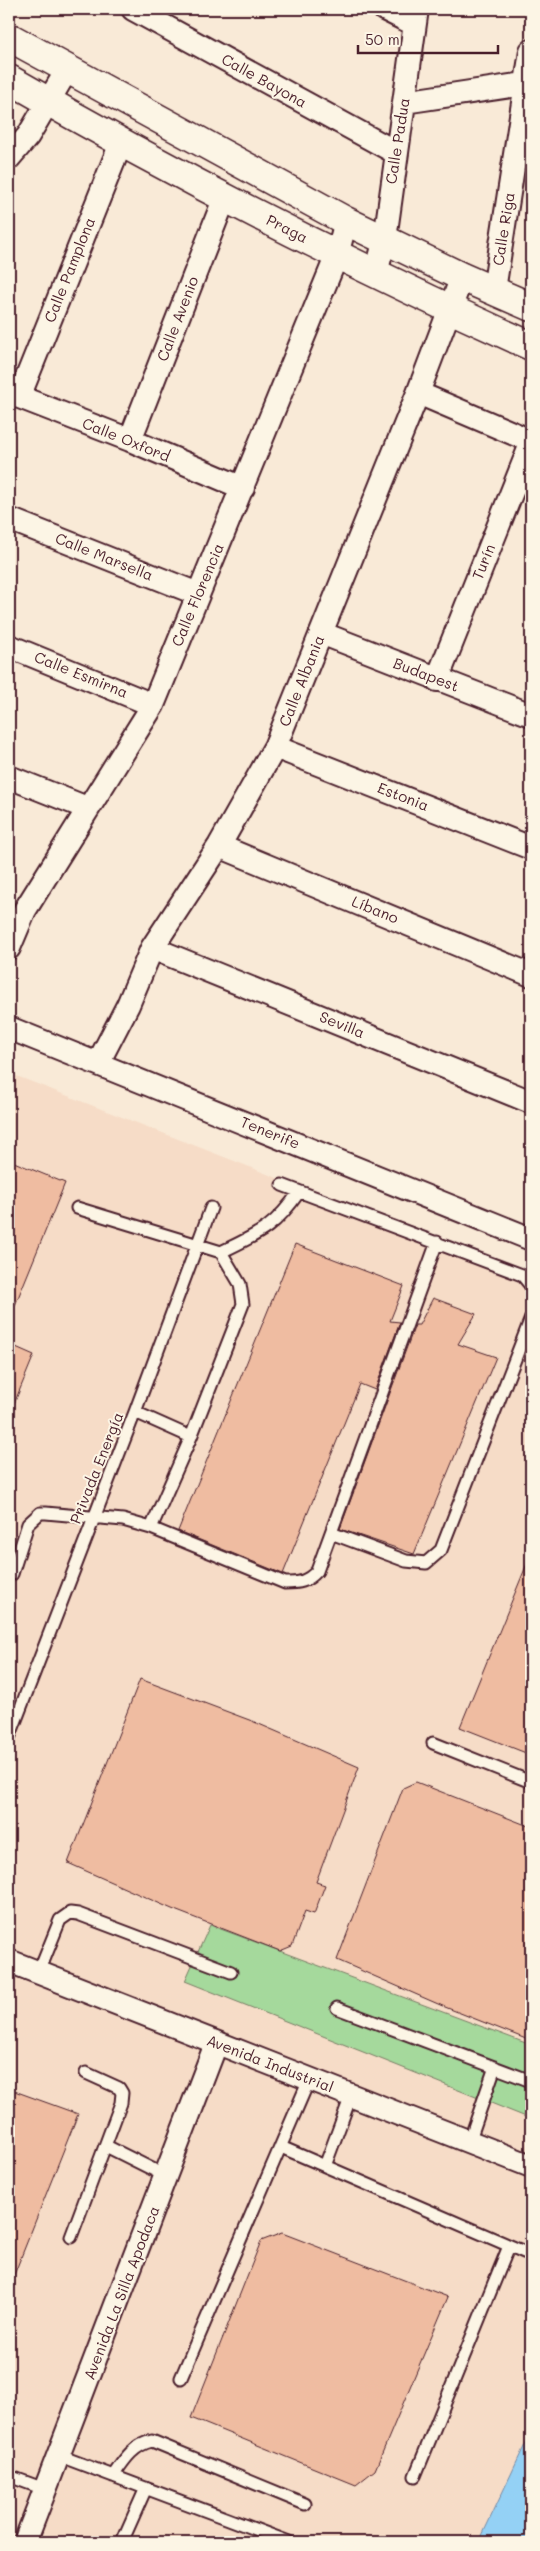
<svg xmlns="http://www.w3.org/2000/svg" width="540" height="2551" font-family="Mali,sans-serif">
	<rect width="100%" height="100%" fill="#f9ead7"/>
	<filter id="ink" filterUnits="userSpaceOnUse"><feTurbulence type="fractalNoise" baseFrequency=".02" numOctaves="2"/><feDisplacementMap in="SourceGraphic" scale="10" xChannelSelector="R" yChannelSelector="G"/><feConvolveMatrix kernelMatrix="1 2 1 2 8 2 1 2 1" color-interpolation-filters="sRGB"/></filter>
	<g filter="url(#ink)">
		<path fill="#f6dcc7" d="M9 1073 531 1277V2542H9Z"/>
		<path fill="#a5d99c" stroke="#787c64" d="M210 1925 531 2045V2119L185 1981Z"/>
		<path fill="#94d1f5" stroke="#768aa4" d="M531 2432V2542H479Z"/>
		<path fill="#efbca1" stroke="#4a1f2b" d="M9 1160 65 1183 9 1320Z
			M295 1244 404 1286 390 1321 400 1322 375 1390 360 1384 283 1574 178 1531Z
			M433 1298 476 1314 458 1344 496 1357 414 1554 340 1529 415 1325H419Z
			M9 1344 34 1355 9 1416Z
			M531 1554V1755L460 1727Z
			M140 1679 252 1721 359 1767 316 1882 325 1885 314 1914 305 1911 292 1946 280 1951 172 1909 68 1863Z
			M416 1782 531 1827V2041L445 2007 337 1960 403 1788Z
			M9 2089 78 2114 10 2285H9Z
			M282 2233 448 2297 375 2470 356 2485 191 2418 261 2241Z"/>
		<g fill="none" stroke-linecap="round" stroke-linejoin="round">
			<g stroke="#4a1f2b" stroke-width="15">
				<path id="lane" d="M282 1185 522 1275 531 1286
					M77 1208 221 1252 240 1284 243 1304 191 1437 151 1528
					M221 1252C260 1233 274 1228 299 1192
					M135 1412 191 1437
					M331 1533 406 1561 426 1563 441 1550 531 1318
					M12 1574 28 1524 40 1513H46L123 1520 151 1528 285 1583C299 1583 307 1582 317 1571L437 1242
					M9 1738 135 1412 211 1208
					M433 1743 531 1782
					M39 1972 60 1920 70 1913 78 1914 231 1972
					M337 2008 531 2081
					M469 2142 495 2067
					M106 2146 166 2176
					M281 2147 531 2255
					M325 2166 351 2096
					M71 2237 121 2103 122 2093 119 2088 86 2073
					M181 2378 309 2080
					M60 2456 289 2542
					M9 2476 47 2490
					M113 2476C124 2460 133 2445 152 2441L305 2504
					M415 2476 509 2246
					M122 2542 146 2488"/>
			</g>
			<g stroke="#4a1f2b" stroke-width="26">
				<path id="street" d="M133 9 395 152
					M384 9 414 24
					M404 102 531 83
					M9 158 28 136 67 70
					M376 273 385 239 417 9
					M494 290 531 51
					M9 393 130 440 243 488
					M418 393 531 441
					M19 397 121 143
					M130 440 225 197
					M9 519 198 594
					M321 633 531 715
					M9 646 153 705
					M437 680 531 444
					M275 747 531 848
					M9 777 87 808
					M219 846 531 975
					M9 948 25 910 153 705 337 255 346 221
					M152 948 531 1102
					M9 1028 531 1239
					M98 1063 128 1005 152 948 219 846 275 747 418 393 462 277
					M9 1961 531 2166
					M25 2542 216 2044"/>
			</g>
			<g stroke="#4a1f2b" stroke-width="31">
				<path id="secondary" d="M9 37 346 221 462 277 531 307
					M9 79C178 177 353 266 531 346"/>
			</g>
			<use href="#lane" stroke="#fcf5e5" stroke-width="11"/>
			<use href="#street" stroke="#fcf5e5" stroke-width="22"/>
			<use href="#secondary" stroke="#fcf5e5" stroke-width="28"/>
		</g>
	</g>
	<g text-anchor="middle" stroke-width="4" stroke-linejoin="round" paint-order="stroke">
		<g font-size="15" fill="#4a1f2b" stroke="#fcf5e5">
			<text transform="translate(264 81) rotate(29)" y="5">Calle Bayona</text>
			<text transform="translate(398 141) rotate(-81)" y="5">Calle Padua</text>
			<text transform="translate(287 229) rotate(27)" y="5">Praga</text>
			<text transform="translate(504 229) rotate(-81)" y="5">Calle Riga</text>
			<text transform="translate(70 270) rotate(-68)" y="5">Calle Pamplona</text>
			<text transform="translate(178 319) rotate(-69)" y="5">Calle Avenio</text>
			<text transform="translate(126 440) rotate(22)" y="5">Calle Oxford</text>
			<text transform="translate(104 557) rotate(22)" y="5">Calle Marsella</text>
			<text transform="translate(484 562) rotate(-68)" y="5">Turín</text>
			<text transform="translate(198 595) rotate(-67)" y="5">Calle Florencia</text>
			<text transform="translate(81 675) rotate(22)" y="5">Calle Esmirna</text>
			<text transform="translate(426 675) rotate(21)" y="5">Budapest</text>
			<text transform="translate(302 681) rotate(-68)" y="5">Calle Albania</text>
			<text transform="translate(403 797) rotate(21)" y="5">Estonia</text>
			<text transform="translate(375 910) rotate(22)" y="5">Líbano</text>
			<text transform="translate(342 1025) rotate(22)" y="5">Sevilla</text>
			<text transform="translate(270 1133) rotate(22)" y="5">Tenerife</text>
			<text transform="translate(97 1468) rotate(-68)" y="5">Privada Energía</text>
			<text transform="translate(270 2064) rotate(21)" y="5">Avenida Industrial</text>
			<text transform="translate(122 2293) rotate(-69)" y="5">Avenida La Silla Apodaca</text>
		</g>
	</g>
	<rect width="540" height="2551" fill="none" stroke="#fcf5e5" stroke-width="30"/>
	<rect x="15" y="15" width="510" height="2521" fill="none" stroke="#4a1f2b" stroke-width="2" filter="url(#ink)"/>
	<path d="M358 45v8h140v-8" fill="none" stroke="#4a1f2b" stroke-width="2.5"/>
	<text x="365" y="45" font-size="15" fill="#4a1f2b" stroke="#fcf5e5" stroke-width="4" paint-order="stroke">50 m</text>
</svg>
